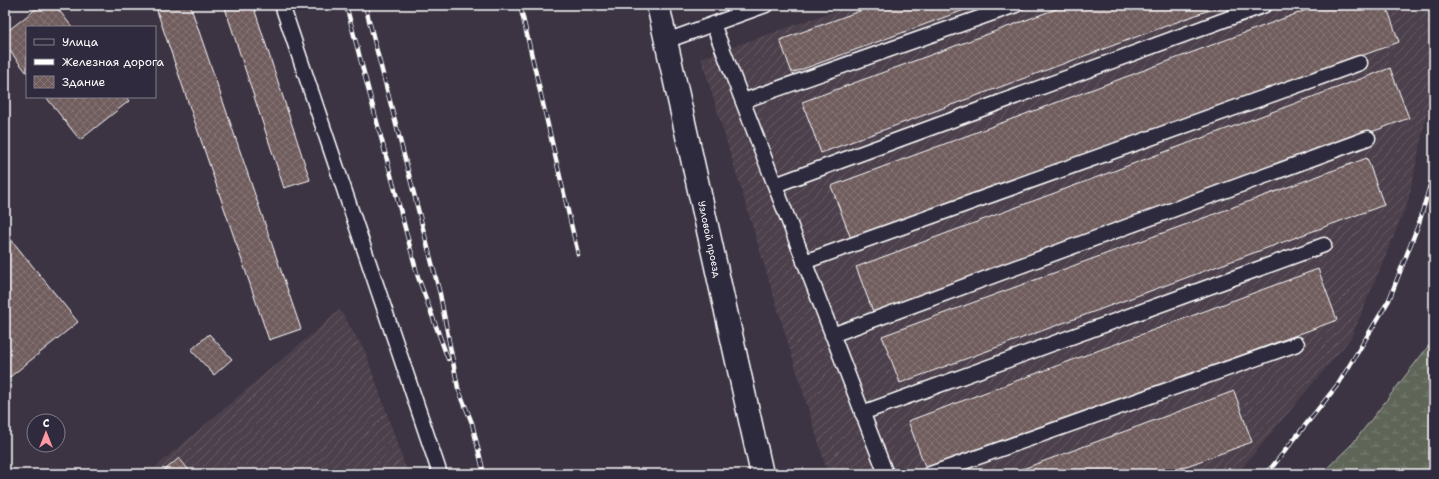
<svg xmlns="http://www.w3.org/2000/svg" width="1439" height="479" font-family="'Shantell Sans',sans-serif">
	<defs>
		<pattern id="industrial-furrows" width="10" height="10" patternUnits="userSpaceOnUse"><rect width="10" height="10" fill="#4c404b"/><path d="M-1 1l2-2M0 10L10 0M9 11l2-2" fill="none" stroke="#675d66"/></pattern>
		<pattern id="wetland-marsh" width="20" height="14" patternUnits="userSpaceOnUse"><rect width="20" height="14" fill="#5f6659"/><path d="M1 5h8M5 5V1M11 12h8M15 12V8" fill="none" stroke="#777d72"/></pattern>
		<pattern id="building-cross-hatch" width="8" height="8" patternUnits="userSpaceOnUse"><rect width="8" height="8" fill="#705c5d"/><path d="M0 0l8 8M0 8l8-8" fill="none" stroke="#857475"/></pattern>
	</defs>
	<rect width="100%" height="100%" fill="#3c3443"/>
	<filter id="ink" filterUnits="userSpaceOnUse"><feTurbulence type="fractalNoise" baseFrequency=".025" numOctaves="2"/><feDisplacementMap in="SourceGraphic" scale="8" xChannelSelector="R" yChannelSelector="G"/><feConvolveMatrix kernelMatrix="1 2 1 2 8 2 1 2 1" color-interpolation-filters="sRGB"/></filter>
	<g filter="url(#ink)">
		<path fill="url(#industrial-furrows)" d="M851 5H1433L1434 79 1408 202 1351 338 1237 474H828L701 58Z
			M340 310 365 351 408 474H147Z"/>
		<path fill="url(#wetland-marsh)" stroke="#afb2ac" d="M1434 339V474H1321L1353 443Z"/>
		<path fill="url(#building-cross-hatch)" stroke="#fff" d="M41 5H55L72 27H27V73L5 45V33Z
			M155 5H190L301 329 269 340Z
			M224 5H253L310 180 284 188Z
			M876 5H978L792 73 780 40Z
			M1067 5H1223L821 153 802 102Z
			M1320 5H1386L1399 42 853 244 831 186Z
			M1390 68 1409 118 875 317 856 267Z
			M46 97H126L129 101 80 140Z
			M1367 158 1384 205 900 383 882 336Z
			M5 232 78 322 5 381Z
			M1318 269 1337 320 927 472 908 421Z
			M209 334 232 359 214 375 191 350Z
			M1234 391 1252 442 1165 474H1009Z
			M179 458 192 474H160Z"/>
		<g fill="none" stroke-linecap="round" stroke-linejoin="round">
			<g stroke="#fff" stroke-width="17">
				<path id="lane" d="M282 5 440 474
					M713 24 886 474
					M666 41 766 5
					M743 101 1016 5
					M775 185 1265 5
					M804 262 1360 63
					M832 335 1368 138
					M862 413 1324 245
					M930 474 1297 344"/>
			</g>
			<g stroke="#fff" stroke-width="25">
				<path id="secondary" d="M658 5 762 474"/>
			</g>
			<use href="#lane" stroke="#2f2a3d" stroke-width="14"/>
			<use href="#secondary" stroke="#2f2a3d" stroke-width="22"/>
			<g stroke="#fff" stroke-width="4.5">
				<path id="rail" d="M346 5 418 277 448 359
					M365 5 440 294 458 388 472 423 484 474
					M520 5 578 254
					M1264 474 1272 467 1339 383 1389 300 1419 223 1434 172"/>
			</g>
			<use href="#rail" stroke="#2f2a3d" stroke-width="3" stroke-dasharray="9" stroke-linecap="butt"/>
		</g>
	</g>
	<g text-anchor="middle" stroke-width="3" stroke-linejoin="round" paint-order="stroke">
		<g font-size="10" fill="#fff" stroke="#2f2a3d">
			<text transform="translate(710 239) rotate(78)" y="4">Узловой проезд</text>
		</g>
	</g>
	<rect width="1439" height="479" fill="none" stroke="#2f2a3d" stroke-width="20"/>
	<rect x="10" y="10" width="1419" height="459" fill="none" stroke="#fff" stroke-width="1.5" filter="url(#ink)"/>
	<rect x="26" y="26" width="130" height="72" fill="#2f2a3d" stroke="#827f8b"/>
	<rect x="34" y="39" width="20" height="6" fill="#2f2a3d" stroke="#827f8b"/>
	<text x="62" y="46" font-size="12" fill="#ffffff">Улица</text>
	<rect x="34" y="59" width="20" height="6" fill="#ffffff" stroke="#827f8b"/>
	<text x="62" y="66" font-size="12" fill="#ffffff">Железная дорога</text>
	<rect x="34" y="76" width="20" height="12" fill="url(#building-cross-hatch)" stroke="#827f8b"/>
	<text x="62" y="86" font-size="12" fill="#ffffff">Здание</text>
	<g transform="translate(46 433)"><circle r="19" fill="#2f2a3d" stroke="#827f8b"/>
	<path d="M0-3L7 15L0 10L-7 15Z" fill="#ff9aa2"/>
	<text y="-6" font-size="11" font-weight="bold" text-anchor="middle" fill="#ffffff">С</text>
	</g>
</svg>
